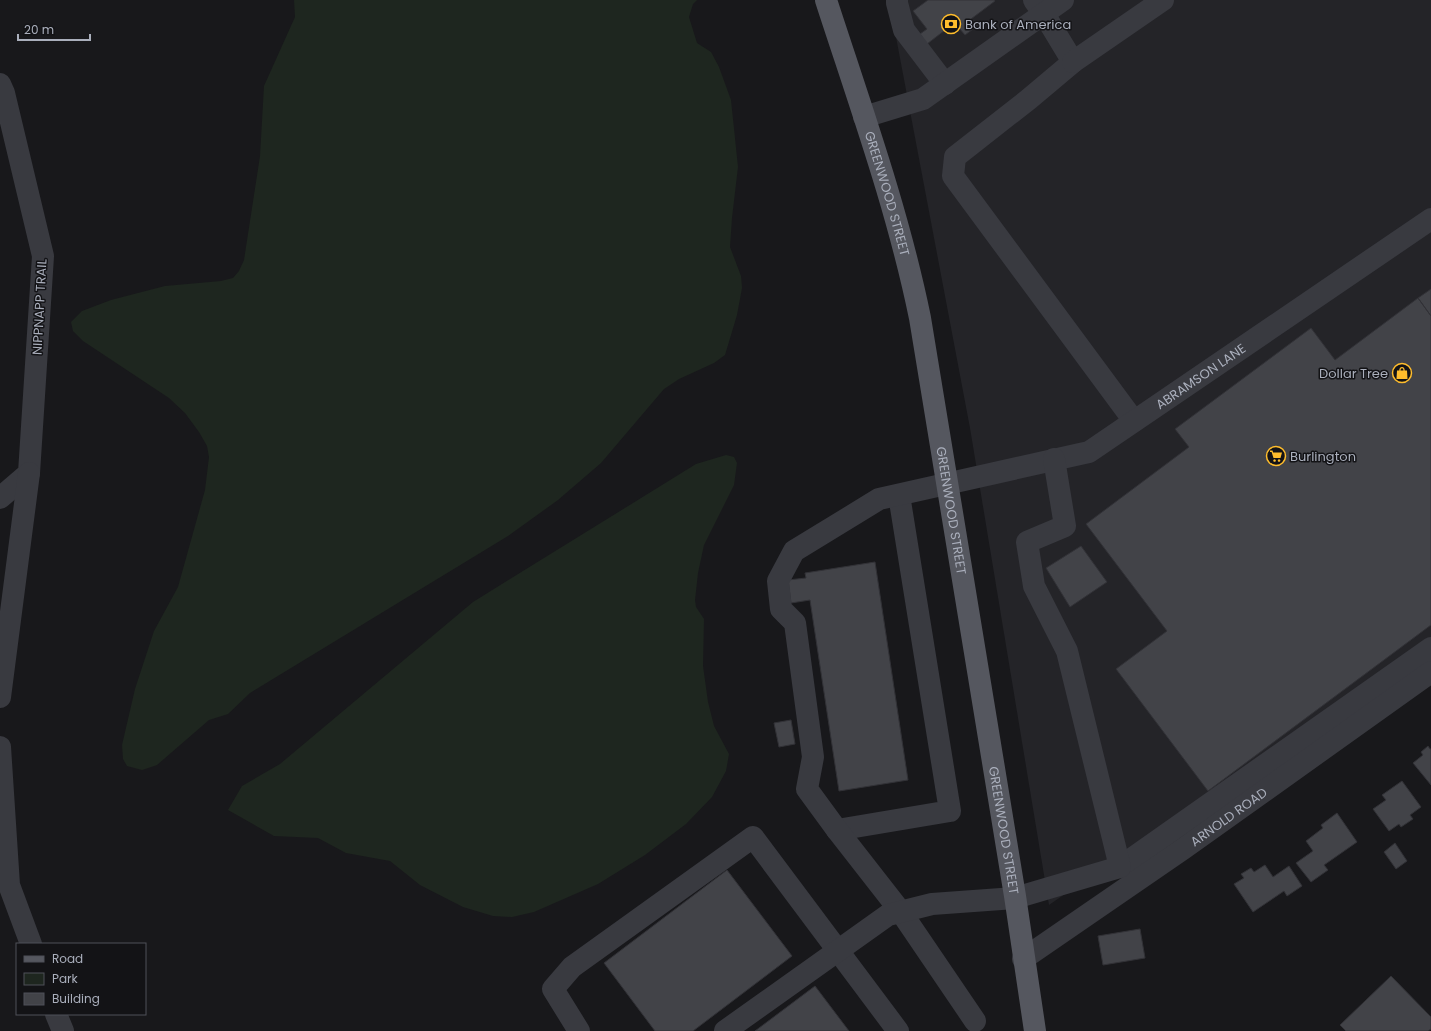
<svg xmlns="http://www.w3.org/2000/svg" width="1431" height="1031" font-family="Poppins,sans-serif">
	<rect width="100%" height="100%" fill="#18181b"/>
	<path fill="#242428" d="M889 0H1431V642L1049 905 970 428Z"/>
	<path fill="#1e261f" d="M294 0H697L693 4 689 17 697 43 711 52 719 67 731 100 738 167 732 218 730 247 741 276 742 288 737 315 725 355 714 363 679 379 664 389 601 463 558 500 508 536 250 693 228 714 209 720 157 765 142 770 127 766 123 759 122 745 135 689 154 631 178 587 205 490 209 457 207 446 199 432 185 413 169 398 83 341 73 331 71 322 82 311 111 300 165 286 221 281 233 278 239 271 244 260 260 156 264 86 295 17Z
		M726 455 734 457 737 463 734 485 704 545 698 573 695 600 696 607 704 619 703 666 708 702 714 726 729 754 726 771 712 797 686 824 645 855 598 884 534 912 512 917 493 916 463 907 420 885 390 861 346 853 318 838 274 836 228 810 242 786 280 764 473 602 696 464Z"/>
	<path fill="#424348" stroke="#323237" d="M928 0H994L995 1 971 19 977 26 965 35 959 28 953 32 949 27 927 44 920 34 927 29 913 11Z
		M1431 289V316L1418 298Z
		M1418 298 1431 316V625L1208 791 1116 669 1167 631 1086 524 1189 447 1175 429 1311 328 1335 360Z
		M1081 546 1107 582 1070 607 1046 568Z
		M875 562 908 780 839 791 810 600 791 603 788 580 806 578 805 573Z
		M791 720 795 744 779 747 774 723Z
		M1428 746 1430 749H1431V785L1413 763 1423 755 1421 752Z
		M1402 781 1421 807 1410 815 1413 819 1401 827 1399 824 1389 831 1373 809 1386 800 1382 795Z
		M1337 813 1357 842 1324 865 1328 870 1311 882 1296 863 1313 851 1306 841 1323 828 1321 825Z
		M1395 843 1407 861 1396 869 1384 852Z
		M1265 865 1273 877 1289 866 1302 886 1287 896 1284 891 1253 912 1234 884 1244 878 1241 874 1251 868 1254 872Z
		M727 870 792 956 693 1031H655L604 963Z
		M1140 929 1145 958 1103 965 1098 936Z
		M1391 976 1431 1017V1029L1428 1031H1346L1340 1025Z
		M815 986 849 1031H755Z"/>
	<g fill="none" stroke-linecap="round" stroke-linejoin="round">
		<g stroke="#393a40" stroke-width="22">
			<path d="M897 0V3L904 30 945 84"/>
			<path d="M1034 0 1044 14 1073 62 1029 99 955 157 953 176 1134 421"/>
			<path d="M1073 62 1163 0"/>
			<path d="M0 84 4 93 43 256 29 473 0 498"/>
			<path d="M864 117 923 99 1063 0"/>
			<path d="M0 697 29 473"/>
			<path d="M0 747 9 885 31 944"/>
			<path d="M837 830 950 811 899 495"/>
			<path d="M1120 867 1431 648"/>
			<path id="s1" d="M1023 959 1183 849 1431 672"/>
			<path d="M56 1014 63 1031"/>
			<path id="s2" d="M975 1021 901 912 837 830 807 789 813 757 795 623 781 609 778 581 794 551 879 499 1089 452 1431 219"/>
			<path d="M579 1031 553 989 572 967 753 837 898 1031"/>
			<path d="M725 1031 888 915 932 904 1015 898 1120 867 1067 651 1034 586 1027 542 1065 526 1054 459"/>
		</g>
		<path stroke="#55575f" stroke-width="22" id="s3" d="M826 0C860 105 898 210 920 318L1015 896 1035 1031"/>
	</g>
	<defs>
		<g id="bank-ring" transform="scale(1)"><circle r="9.5" fill="#131316" stroke="#ffbd2c" stroke-width="1.5"/><path d="M-6-4H6V4H-6ZM0-2.3a2.3 2.3 0 1 0 0 4.6a2.3 2.3 0 1 0 0-4.6Z" fill="#ffbd2c"/></g>
		<g id="shop-ring" transform="scale(1)"><circle r="9.5" fill="#131316" stroke="#ffbd2c" stroke-width="1.5"/><path d="M-5-2.5h2.3a2.7 3.5 0 0 1 5.4 0H5L5.5 6h-11ZM-1.5-2.5h3a1.5 2.3 0 0 0-3 0Z" fill="#ffbd2c"/></g>
		<g id="supermarket-ring" transform="scale(1)"><circle r="9.5" fill="#131316" stroke="#ffbd2c" stroke-width="1.5"/><path d="M-6-5.5h2.5l.6 2H6L4.5 2H-2.5L-4.4-4H-6ZM-1.5 3.2a1.3 1.3 0 1 0 .1 0ZM3 3.2a1.3 1.3 0 1 0 .1 0Z" fill="#ffbd2c"/></g>
	</defs>
	<g fill-rule="evenodd">
		<use href="#bank-ring" x="951" y="24"/>
		<use href="#shop-ring" x="1402" y="373"/>
		<use href="#supermarket-ring" x="1276" y="456"/>
	</g>
	<g text-anchor="middle" stroke-width="3" stroke-linejoin="round" paint-order="stroke">
		<g font-size="13" fill="#aaafbc" stroke="#131316" text-anchor="start">
			<text x="965" y="29">Bank of America</text>
			<text x="1388" y="378" text-anchor="end">Dollar Tree</text>
			<text x="1290" y="461">Burlington</text>
		</g>
		<g font-size="13" fill="#aaafbc" stroke="#131316">
			<text dy="5" stroke="none"><textPath href="#s3" startOffset="203">GREENWOOD STREET</textPath></text>
			<text transform="translate(39 307) rotate(-87)" y="5">NIPPNAPP TRAIL</text>
			<text dy="5" stroke="none"><textPath href="#s2" startOffset="986">ABRAMSON LANE</textPath></text>
			<text dy="5" stroke="none"><textPath href="#s3" startOffset="527">GREENWOOD STREET</textPath></text>
			<text dy="5" stroke="none"><textPath href="#s1" startOffset="250">ARNOLD ROAD</textPath></text>
			<text dy="5" stroke="none"><textPath href="#s3" startOffset="851">GREENWOOD STREET</textPath></text>
		</g>
	</g>
	<rect x="16" y="943" width="130" height="72" fill="#131316" stroke="#4f5158"/>
	<rect x="24" y="956" width="20" height="6" fill="#55575f" stroke="#4f5158"/>
	<text x="52" y="963" font-size="12" fill="#aaafbc">Road</text>
	<rect x="24" y="973" width="20" height="12" fill="#1e261f" stroke="#4f5158"/>
	<text x="52" y="983" font-size="12" fill="#aaafbc">Park</text>
	<rect x="24" y="993" width="20" height="12" fill="#424348" stroke="#4f5158"/>
	<text x="52" y="1003" font-size="12" fill="#aaafbc">Building</text>
	<path d="M18 34v6h72v-6" fill="none" stroke="#aaafbc" stroke-width="2"/>
	<text x="24" y="34" font-size="12" fill="#aaafbc" stroke="#131316" stroke-width="3" paint-order="stroke">20 m</text>
</svg>
